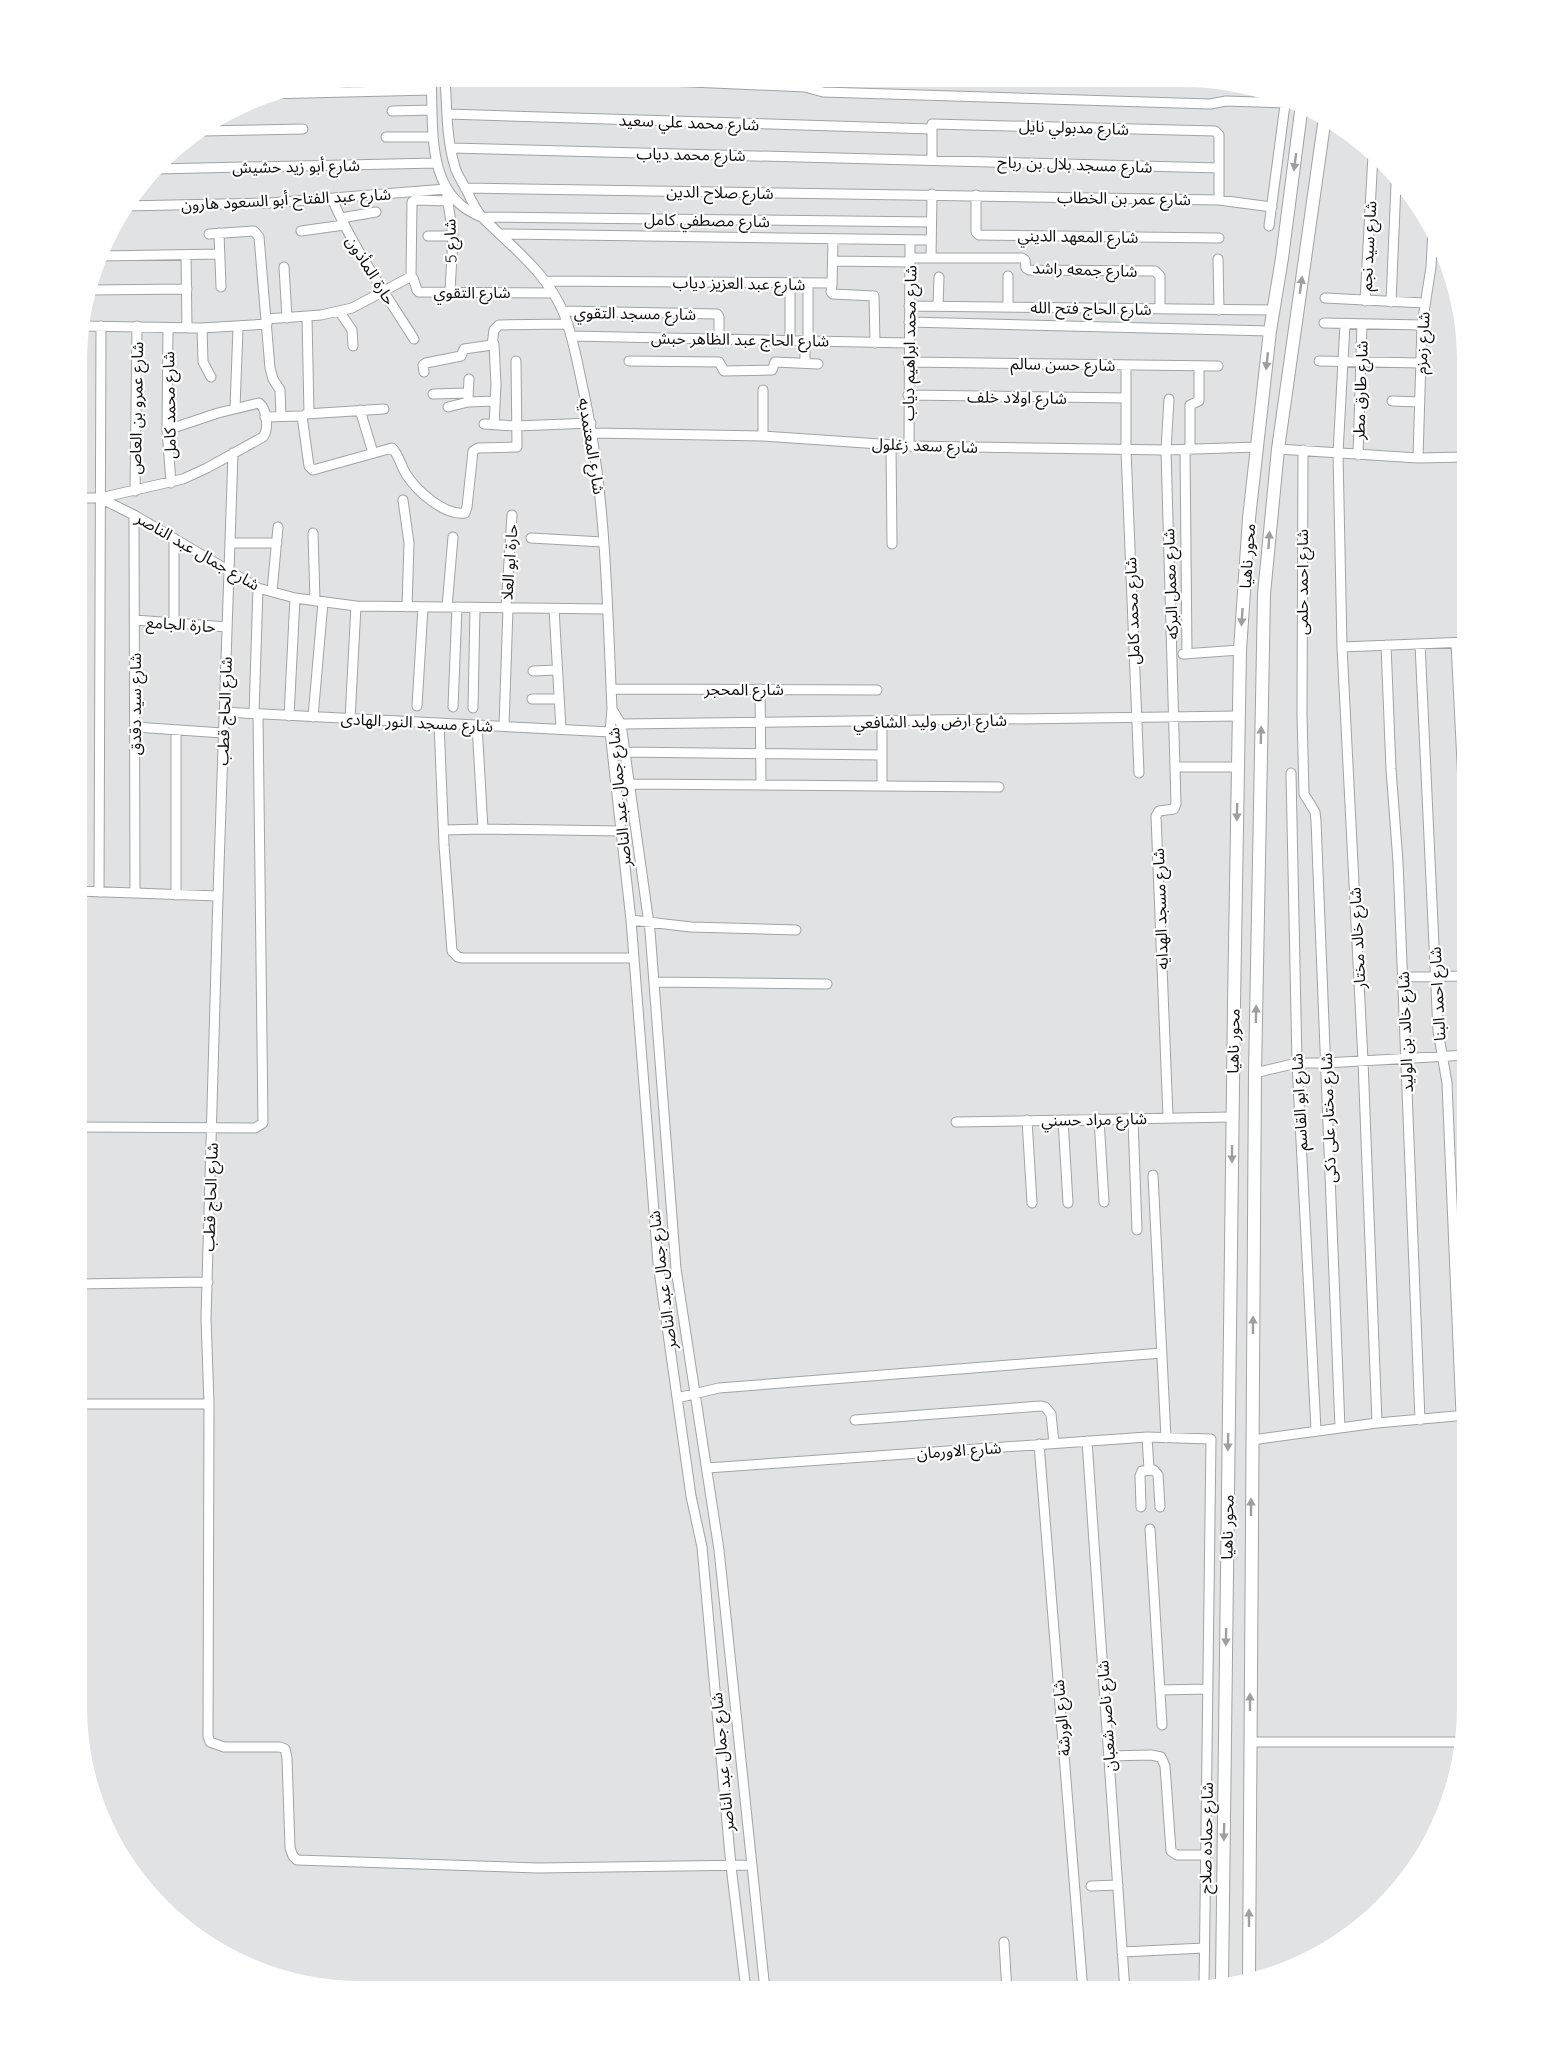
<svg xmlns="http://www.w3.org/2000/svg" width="1544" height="2068" font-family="Quicksand,'Noto Sans Arabic',sans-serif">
	<rect width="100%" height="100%" fill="#e1e2e3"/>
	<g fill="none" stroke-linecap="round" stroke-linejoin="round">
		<g stroke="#a1a3a4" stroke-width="11">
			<path id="minor" d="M431 77C434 127 424 196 482 217L931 222
				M445 77C447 106 446 138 455 167 457 175 463 183 467 191 471 200 476 211 483 218 513 248 548 274 564 314 573 337 577 361 582 384 606 490 607 600 612 709L610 732 631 920 658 1263 691 1496 702 1547 731 1866 746 1990
				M577 77 805 87 823 92 1210 104 1226 101 1286 103
				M265 94 431 90
				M392 111 432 110
				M447 114 931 129
				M200 131 303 129
				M386 137H433
				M451 148 1219 168
				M932 159V124L1215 131 1219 135V200
				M155 169 436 163
				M465 188 1219 200 1272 207
				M976 195V232L979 235 1219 238
				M332 199C354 249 385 293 414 339
				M125 206 270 203 446 189 453 236 450 292
				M341 218 376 212
				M1269 226 1286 97
				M301 231 344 225
				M219 233 221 287
				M209 234 254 231 259 237 270 368 273 379 280 390 281 416
				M502 234 931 240
				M428 236H453
				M186 255 187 328
				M102 256 220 254
				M910 258H1022L1025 260 1026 268 1029 270 1155 271 1160 276V309
				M931 258 932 194
				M1218 259 1219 310
				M833 261 910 262
				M284 267 287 318
				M1008 276V307
				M411 277 412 202 415 200 448 201
				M546 281 830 283 832 285 831 292 833 294 874 296 875 343
				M790 284V341
				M832 285 833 239
				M90 290 187 289
				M1325 298 1424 303
				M1365 301 1373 155
				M1391 302 1396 184
				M909 306 1273 310
				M938 306 939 277
				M339 311 352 330 353 346
				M563 311 717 314 719 317V339
				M307 317 309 414
				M266 319 321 315 352 308 410 277 413 278 417 290 419 292 553 293
				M909 322 1270 331
				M1324 323 1422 325
				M1345 324 1338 453 1342 647 1363 1061 1377 1423
				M79 326 202 328 267 324
				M168 328 167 430 171 483
				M202 328 203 362 211 377
				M571 336 909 343
				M808 341V284
				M494 344 496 385 494 425
				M629 361 719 362 724 371 772 370 775 362 818 364
				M1319 361 1421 363
				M908 362 1218 366
				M805 363V341
				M1126 365V450L1139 773
				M424 372 423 365 426 363 461 356 464 349 492 345 494 330 499 325 568 324
				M763 390V436
				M433 394 468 393
				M908 395 1126 398
				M468 397 469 379
				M1392 401 1419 402
				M448 407 468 402 495 401
				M235 408 238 328
				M360 410 373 453
				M306 414 384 409
				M265 417 302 416 309 466 313 470 392 448C399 455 401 466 406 474 416 490 444 516 465 513L467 507 473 451 478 448 517 447 516 361
				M484 424 516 426 591 423
				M593 433 763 436 909 446 1166 450 1257 447
				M891 445 892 544
				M909 446 910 240
				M1278 449 1418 458 1467 457
				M1185 450 1187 654
				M1190 450V405L1199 401V366
				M1303 450 1302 714 1304 794 1315 812 1316 821 1340 1428
				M233 453 218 896 206 1318 209 1404 208 1736 210 1742 224 1747H280L285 1749 287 1758 290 1848 293 1856 297 1860 538 1868 752 1865
				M1358 455 1362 324
				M1467 457V440
				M1418 458 1422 325 1431 267 1433 228
				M135 491 137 326
				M79 498H100L134 515 258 588 295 598 356 606 607 609
				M100 498 183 479 207 468 263 437C269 429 267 409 259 403L218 413 167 430
				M403 500 409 543 407 607
				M134 515 135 893
				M313 533 315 601
				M531 538 603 542
				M230 543H277
				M272 591 278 527
				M447 607 453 537
				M506 608 512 515
				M554 609 561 729
				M135 620 227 627
				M174 623V538
				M1456 643 1467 862
				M1420 644 1438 1031 1447 1083 1461 1415
				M1386 645 1391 769 1398 862 1420 1420
				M1342 647 1467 642
				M1183 654 1240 650
				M533 671 557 670
				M611 689 877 690
				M760 689 761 784
				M532 699H559
				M417 706 423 607
				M453 707 457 607
				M473 708 475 608
				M612 709 621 724 650 931 676 1269 719 1550 765 1990
				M224 712 610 732
				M254 714 258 588
				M289 716 295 598
				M313 717 323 602
				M350 719 356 606
				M882 721V785
				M439 723 444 845 452 951 458 957 463 958H634
				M621 724 1239 716
				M477 725 483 829 622 831
				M504 726 508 608
				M135 727 223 733
				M624 752 882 755
				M1175 767H1238
				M1291 773 1297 1063 1316 1430
				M628 784 999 787
				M444 830 483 829
				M78 891 218 896
				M81 891V498
				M99 892 101 326
				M176 895V730
				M631 920 691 927 796 930
				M1402 977 1467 976
				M654 982 827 984
				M1255 1073 1297 1063H1325L1467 1055
				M1168 1117 1156 816 1159 811 1174 809 1176 804 1166 450 1169 399
				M1099 1119 1104 1202
				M1133 1119 1137 1230
				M1027 1120 1032 1203
				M1063 1120 1068 1203
				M956 1122 1232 1117
				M78 1127 255 1128 263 1123 258 714
				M1153 1175 1166 1438
				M77 1284 208 1282
				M677 1398 719 1388 1162 1353
				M77 1404H209
				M855 1420 1041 1406 1045 1407 1051 1414 1054 1443
				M1147 1437 1149 1469
				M1252 1440 1377 1423 1467 1415
				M1087 1441 1125 1991
				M1039 1444 1083 1991
				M707 1468 1147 1437 1211 1439 1204 1987
				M1141 1507 1140 1476 1142 1471 1154 1470 1158 1475 1160 1507
				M1150 1529 1162 1725
				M1160 1690 1208 1689
				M1250 1742H1464
				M1109 1756 1151 1755 1161 1757 1165 1766 1171 1851 1177 1855H1205
				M1091 1886 1118 1885
				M1004 1942 1007 1991
				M1122 1952 1204 1948"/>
		</g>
		<g stroke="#a1a3a4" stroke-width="14">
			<path id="secondary" d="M1249 1976 1255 1073 1264 594 1278 449 1325 117
				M1222 1982 1234 1004 1240 650 1249 518 1270 331 1282 258 1302 104"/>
		</g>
		<use href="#minor" stroke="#fff" stroke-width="9"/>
		<use href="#secondary" stroke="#fff" stroke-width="12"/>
	</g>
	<defs><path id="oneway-solid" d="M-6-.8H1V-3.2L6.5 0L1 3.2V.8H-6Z" transform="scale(1.5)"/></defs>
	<g fill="#9f9f9f">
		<use href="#oneway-solid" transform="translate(1295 162) rotate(98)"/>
		<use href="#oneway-solid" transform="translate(1301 285) rotate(-82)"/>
		<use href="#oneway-solid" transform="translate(1267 361) rotate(96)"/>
		<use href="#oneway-solid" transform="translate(1269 540) rotate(-86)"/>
		<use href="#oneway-solid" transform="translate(1242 617) rotate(94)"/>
		<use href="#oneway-solid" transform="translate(1261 735) rotate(-89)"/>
		<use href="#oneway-solid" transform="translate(1237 812) rotate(91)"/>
		<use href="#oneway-solid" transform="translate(1256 1014) rotate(-89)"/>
		<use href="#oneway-solid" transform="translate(1232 1154) rotate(90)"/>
		<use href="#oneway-solid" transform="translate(1253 1325) rotate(-90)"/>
		<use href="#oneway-solid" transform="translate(1228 1442) rotate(91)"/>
		<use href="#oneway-solid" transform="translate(1251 1507) rotate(-90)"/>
		<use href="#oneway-solid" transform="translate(1226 1637) rotate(91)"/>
		<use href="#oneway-solid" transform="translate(1250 1702) rotate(-90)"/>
		<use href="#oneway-solid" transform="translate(1224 1832) rotate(91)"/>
		<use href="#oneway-solid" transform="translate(1249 1918) rotate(-90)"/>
	</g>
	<g text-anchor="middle" stroke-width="4.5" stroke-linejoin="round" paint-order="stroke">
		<g font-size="16" fill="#0e0e0e" stroke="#fff">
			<text transform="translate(689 122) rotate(2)" y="6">شارع محمد علي سعيد</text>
			<text transform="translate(1074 127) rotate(2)" y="6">شارع مدبولي نايل</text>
			<text transform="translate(691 154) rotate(1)" y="6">شارع محمد دياب</text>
			<text transform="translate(1075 164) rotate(2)" y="6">شارع مسجد بلال بن رباح</text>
			<text transform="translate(296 166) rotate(-1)" y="6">شارع أبو زيد حشيش</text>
			<text transform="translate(720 192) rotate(1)" y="6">شارع صلاح الدين</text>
			<text transform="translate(1124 198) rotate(1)" y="6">شارع عمر بن الخطاب</text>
			<text transform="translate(286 199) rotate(-3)" y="6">شارع عبد الفتاح أبو السعود هارون</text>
			<text transform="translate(707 220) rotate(1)" y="6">شارع مصطفي كامل</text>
			<text transform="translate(1078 236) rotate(1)" y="6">شارع المعهد الديني</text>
			<text transform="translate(450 241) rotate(-92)" y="6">شارع 5</text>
			<text transform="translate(1368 246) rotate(-87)" y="6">شارع سيد نجم</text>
			<text transform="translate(1085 269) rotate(2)" y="6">شارع جمعه راشد</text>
			<text transform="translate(371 270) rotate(58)" y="6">حارة المأذون</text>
			<text transform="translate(739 283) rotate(1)" y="6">شارع عبد العزيز دياب</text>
			<text x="472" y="298">شارع التقوي</text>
			<text transform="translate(1091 308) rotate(1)" y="6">شارع الحاج فتح الله</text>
			<text transform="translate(635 313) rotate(1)" y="6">شارع مسجد التقوي</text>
			<text transform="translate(740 339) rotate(1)" y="6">شارع الحاج عبد الظاهر حبش</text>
			<text transform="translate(909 343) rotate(-89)" y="6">شارع محمد ابراهيم دياب</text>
			<text transform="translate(1422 343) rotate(-87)" y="6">شارع زمزم</text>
			<text transform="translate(1063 364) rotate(1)" y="6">شارع حسن سالم</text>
			<text transform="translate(1360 390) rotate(-88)" y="6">شارع طارق مطر</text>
			<text transform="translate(1017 397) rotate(1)" y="6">شارع اولاد خلف</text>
			<text transform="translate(169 405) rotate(-91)" y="6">شارع محمد كامل</text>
			<text transform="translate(136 408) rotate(-89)" y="6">شارع عمرو بن العاص</text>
			<text transform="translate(925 445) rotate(2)" y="6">شارع سعد زغلول</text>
			<text transform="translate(592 446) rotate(81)" y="6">شارع المعتمديه</text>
			<text transform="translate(198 551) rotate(30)" y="6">شارع جمال عبد الناصر</text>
			<text transform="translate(1247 556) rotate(-86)" y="6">محور ناهيا</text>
			<text transform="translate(509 562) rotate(-86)" y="6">حارة ابو العلا</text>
			<text transform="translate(1302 582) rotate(-90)" y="6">شارع احمد حلمى</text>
			<text transform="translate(1170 584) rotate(-92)" y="6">شارع معمل البركه</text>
			<text transform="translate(1132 611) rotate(-92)" y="6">شارع محمد كامل</text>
			<text transform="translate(181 624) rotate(4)" y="6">حارة الجامع</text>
			<text x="744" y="695">شارع المحجر</text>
			<text transform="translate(135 704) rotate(-90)" y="6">شارع سيد دقدق</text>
			<text transform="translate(224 711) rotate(-88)" y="6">شارع الحاج قطب</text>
			<text transform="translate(930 721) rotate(-1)" y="6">شارع ارض وليد الشافعي</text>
			<text transform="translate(417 722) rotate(3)" y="6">شارع مسجد النور الهادى</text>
			<text transform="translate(619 797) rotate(-95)" y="6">شارع جمال عبد الناصر</text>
			<text transform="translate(1160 909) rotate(-92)" y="6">شارع مسجد الهدايه</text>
			<text transform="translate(1357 938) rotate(-93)" y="6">شارع خالد مختار</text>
			<text transform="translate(1437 994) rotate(-93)" y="6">شارع احمد البنا</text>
			<text transform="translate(1405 1032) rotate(-92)" y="6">شارع خالد بن الوليد</text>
			<text transform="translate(1233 1041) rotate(-89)" y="6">محور ناهيا</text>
			<text transform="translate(1299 1102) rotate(-93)" y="6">شارع ابو القاسم</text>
			<text transform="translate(1328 1118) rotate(-92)" y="6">شارع مختار على ذكى</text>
			<text transform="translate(1094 1119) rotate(-1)" y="6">شارع مراد حسني</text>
			<text transform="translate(210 1197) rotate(-88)" y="6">شارع الحاج قطب</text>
			<text transform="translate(662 1280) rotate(-97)" y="6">شارع جمال عبد الناصر</text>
			<text transform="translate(959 1450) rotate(-4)" y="6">شارع الاورمان</text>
			<text transform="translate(1227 1527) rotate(-89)" y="6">محور ناهيا</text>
			<text transform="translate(1106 1716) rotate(-94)" y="6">شارع ناصر شعبان</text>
			<text transform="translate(1061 1718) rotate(-95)" y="6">شارع الورشة</text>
			<text transform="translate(722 1762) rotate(-95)" y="6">شارع جمال عبد الناصر</text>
			<text transform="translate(1206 1838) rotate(-89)" y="6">شارع حماده صلاح</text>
		</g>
	</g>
	<path d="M0 0H1544V2068H0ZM361 87H1183A274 274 0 0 1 1457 361V1707A274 274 0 0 1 1183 1981H361A274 274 0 0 1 87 1707V361A274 274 0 0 1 361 87Z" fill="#fff" fill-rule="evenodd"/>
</svg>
